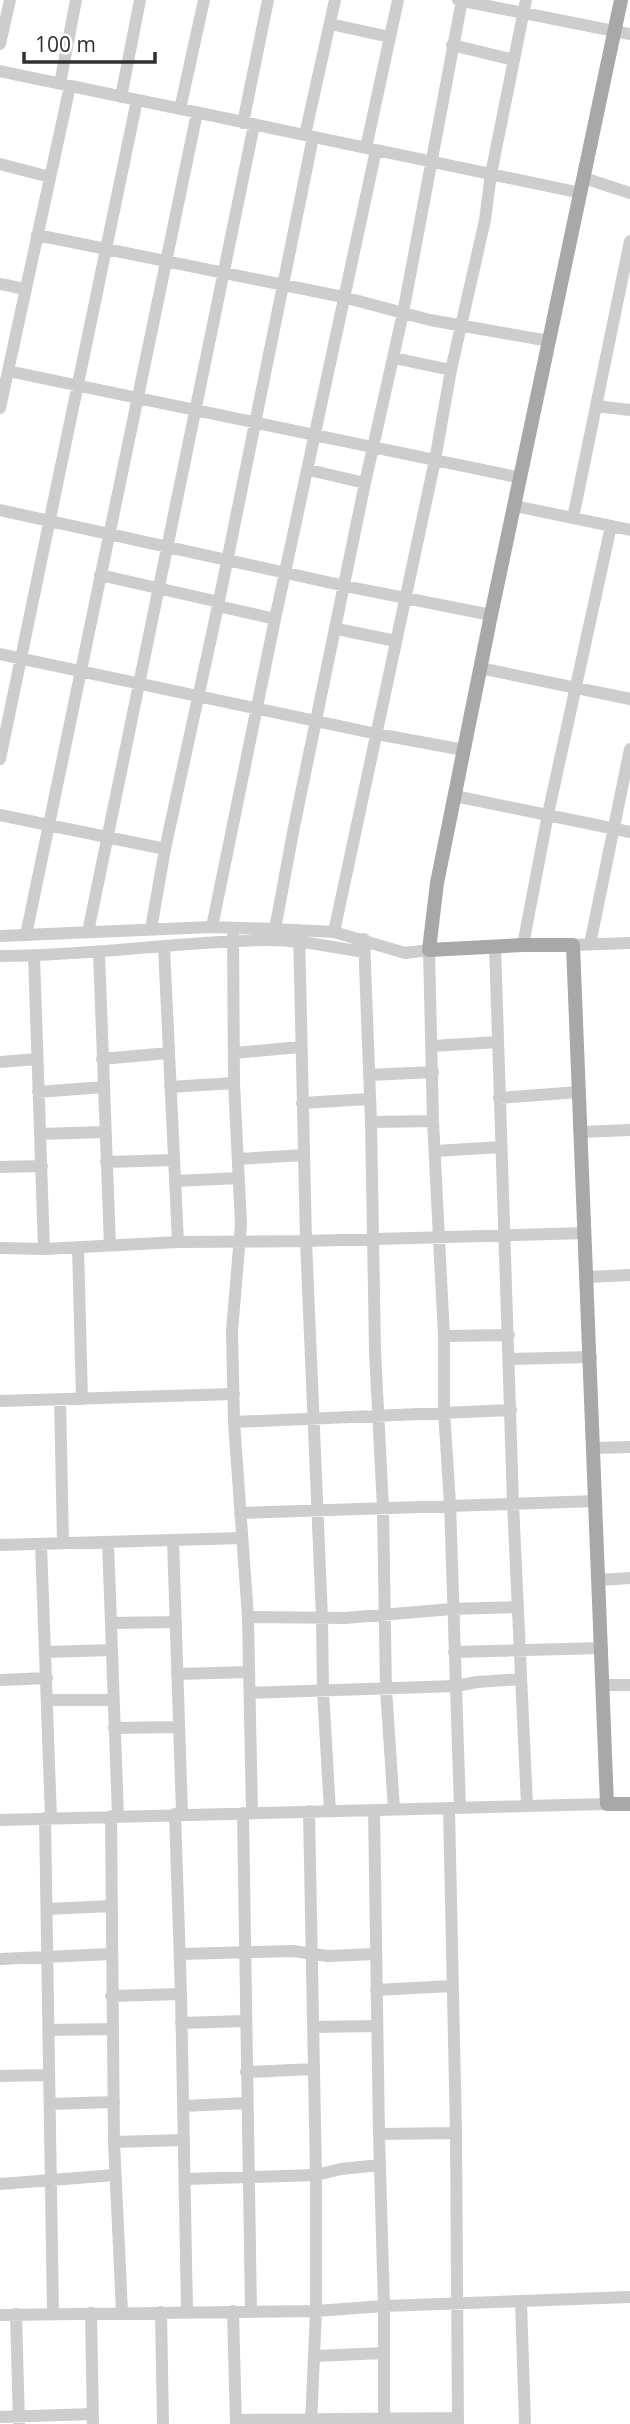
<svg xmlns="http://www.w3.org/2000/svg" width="630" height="2424" font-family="'Open Sans',sans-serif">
	<rect width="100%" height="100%" fill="#fff"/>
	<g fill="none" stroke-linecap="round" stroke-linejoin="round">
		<path stroke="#cdcdcd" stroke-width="12" d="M458 0 630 34
			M330 24 390 37
			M0 44 10 0
			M452 45 514 60
			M0 71 581 193
			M60 84 76 0
			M121 97 140 0
			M180 109 204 0
			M243 123 268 0
			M305 135 335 0
			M366 148 398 0
			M0 164 50 177
			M584 178 630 193
			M37 235 343 297 430 320 549 341
			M0 284 25 289
			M394 358 451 370
			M8 371 521 478
			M596 406 630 410
			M0 408 70 86
			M309 470 365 483
			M515 506 630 530
			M0 510 345 586 491 615
			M573 518 630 241
			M100 575 219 602
			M218 606 275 619
			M337 629 396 641
			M0 654 377 734 464 750
			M480 668 630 699
			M0 759 137 100
			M455 796 630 832
			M0 815 165 849
			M212 927 275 619 376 150
			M151 929 165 849 218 606 313 137
			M233 929 234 1083 241 1224 232 1331 234 1422 248 1617 252 1813
			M275 929 294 827 365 483 403 313 462 0
			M299 930 306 1241 322 1618 323 1691 330 1811
			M88 932 254 125
			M334 932 435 460 451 370 485 220 491 174 526 0
			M26 935 197 113
			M0 936 212 927 275 929 334 932 405 953 429 950 433 1121 444 1336V1411L450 1504 460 1808
			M364 939 371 1122 375 1351 383 1508 386 1689 394 1809
			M590 944 630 749
			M523 945 548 814 611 526
			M573 945 630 943
			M495 946 513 1503 527 1805
			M164 947 178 1242
			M99 953 110 1245
			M0 956C88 956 175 942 263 940 297 939 331 947 364 952
			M34 956 44 1249
			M432 1046 498 1042
			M234 1053 300 1047
			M102 1059 168 1053
			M0 1062 37 1059
			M369 1075 433 1072
			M170 1087 234 1083
			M38 1092 104 1087
			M499 1098 579 1092
			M302 1103 369 1099
			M371 1122 433 1121
			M581 1132 630 1130
			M40 1134 105 1132
			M435 1151 501 1147
			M238 1159 304 1155
			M106 1162 174 1160
			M0 1167 42 1166
			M175 1181 239 1178
			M78 1247 82 1399
			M0 1248 44 1249 178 1242 306 1241 585 1233
			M587 1277 630 1275
			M444 1336 509 1335
			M510 1359 591 1357
			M60 1399 63 1542
			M0 1401 234 1394
			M234 1422 511 1410
			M594 1448 630 1447
			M240 1513 596 1501
			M173 1540 182 1814
			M108 1542 118 1816
			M41 1544 51 1818
			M0 1545 242 1538
			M599 1580 630 1578
			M248 1617 345 1618 452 1609 517 1607
			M111 1623 176 1622
			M46 1652 112 1650
			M454 1652 602 1648
			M177 1674 249 1672
			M0 1680 47 1678
			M604 1685H630
			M250 1693 456 1686 477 1682 520 1679
			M48 1700H113
			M114 1728 178 1727
			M449 1808 456 2133 458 2424
			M374 1810 379 2134 384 2306V2424
			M309 1811 316 2175V2311L311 2424
			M243 1813 251 2311
			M175 1814 181 1994 187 2311
			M111 1816 114 2142 122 2312
			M45 1818 53 2313
			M0 1820 607 1804
			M47 1909 111 1906
			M180 1954 293 1951 328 1956 375 1954
			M0 1959 111 1954
			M376 1990 452 1986
			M111 1996 181 1994
			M181 2023 245 2021
			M313 2027 376 2026
			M48 2030 112 2029
			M246 2072 314 2069
			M0 2076 48 2075
			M50 2104 114 2102
			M183 2106 247 2103
			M379 2134 456 2133
			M114 2142 184 2140
			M185 2179 316 2175 341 2169 380 2165
			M0 2184 115 2175
			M521 2301 525 2424
			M233 2311 236 2424
			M161 2312 163 2424
			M91 2313 93 2424
			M16 2314 19 2424
			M0 2315 316 2311 384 2306 630 2297
			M314 2356 384 2353
			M0 2417 93 2414
			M236 2420 458 2418"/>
		<path stroke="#a8a8a8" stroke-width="14" d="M621 0 491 615 437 883 429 950 523 945H573L607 1804H630"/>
	</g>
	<path d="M24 52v10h131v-10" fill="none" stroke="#303030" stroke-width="3.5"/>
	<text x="35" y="52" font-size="21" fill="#303030" stroke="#ffffff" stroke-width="5" paint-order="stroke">100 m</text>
</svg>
